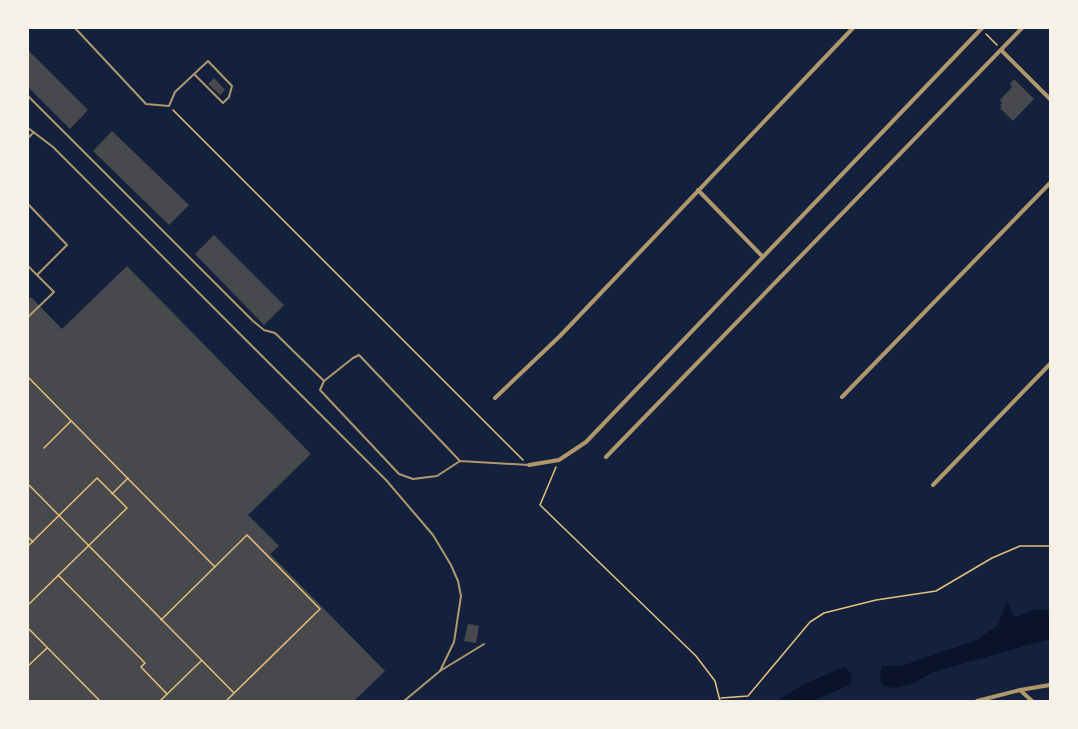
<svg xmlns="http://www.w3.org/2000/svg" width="1078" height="729" font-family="'Noto Sans',sans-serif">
	<rect width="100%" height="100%" fill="#14213d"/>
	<path fill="#0b132b" d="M1007 601 1015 618 1033 610H1047L1050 618V639L933 672 912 684 896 688 883 686 880 676 882 666H902L950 649 975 641 998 625Z
		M844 667 850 672 852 681 847 686 813 701H777L802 685Z"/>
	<path fill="#48494c" d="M28 50 88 110 70 129 28 87Z
		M214 78 225 90 220 95 208 84Z
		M1014 79 1034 99 1013 121 1000 108 1002 107 1000 105 1002 103 1000 100 1012 87 1010 84Z
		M112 131 189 205 169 225 93 151Z
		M214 235 284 305 264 325 195 254Z
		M127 266 311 454 248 515 279 546 270 554 385 671 354 701H28V300L31 297 62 329Z
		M468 624 479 626 476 643 464 641Z"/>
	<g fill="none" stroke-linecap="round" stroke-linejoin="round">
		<path stroke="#e5c07b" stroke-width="1.5" d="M986 34 997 45
			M173 110 523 460
			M28 377 215 567
			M44 448 71 421
			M556 467 540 505 696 656 715 681 720 701
			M28 484 234 693
			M112 494 128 478
			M28 537 33 542
			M28 546 97 478 127 508 28 605
			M58 575 145 663 141 667 167 694
			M161 620 247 535 320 609 226 701
			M28 628 100 701
			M28 666 47 648
			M721 698 748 696 810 622 824 613 876 600 936 591 992 558 1020 546H1050
			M160 701 201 661"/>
		<path stroke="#b1986c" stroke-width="2" d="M75 28 146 104 169 106 175 92 208 61 232 86 229 97 223 103 194 74
			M28 96 253 321 264 330 275 333 324 381 320 390 399 474 413 479 437 476 460 461 529 465
			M28 128 53 147 386 480 433 535 451 565 458 581 461 596 454 642 440 671
			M28 138 34 132
			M28 204 67 245 37 275
			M28 266 54 292 28 317
			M324 381 353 358 359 355 460 461
			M404 701 440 671 484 644"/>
		<path stroke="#b1986c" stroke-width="4" d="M1001 50 1050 99
			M698 190 763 257
			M842 397 1050 183
			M495 398 560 336 853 28
			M606 457 1022 28
			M529 465 559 460 586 442 982 28
			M933 485 1050 364
			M1020 690 1032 701
			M977 701 1020 690 1050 685"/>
	</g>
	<rect width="1078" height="729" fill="none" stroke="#f6f1e7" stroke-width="58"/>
</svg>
